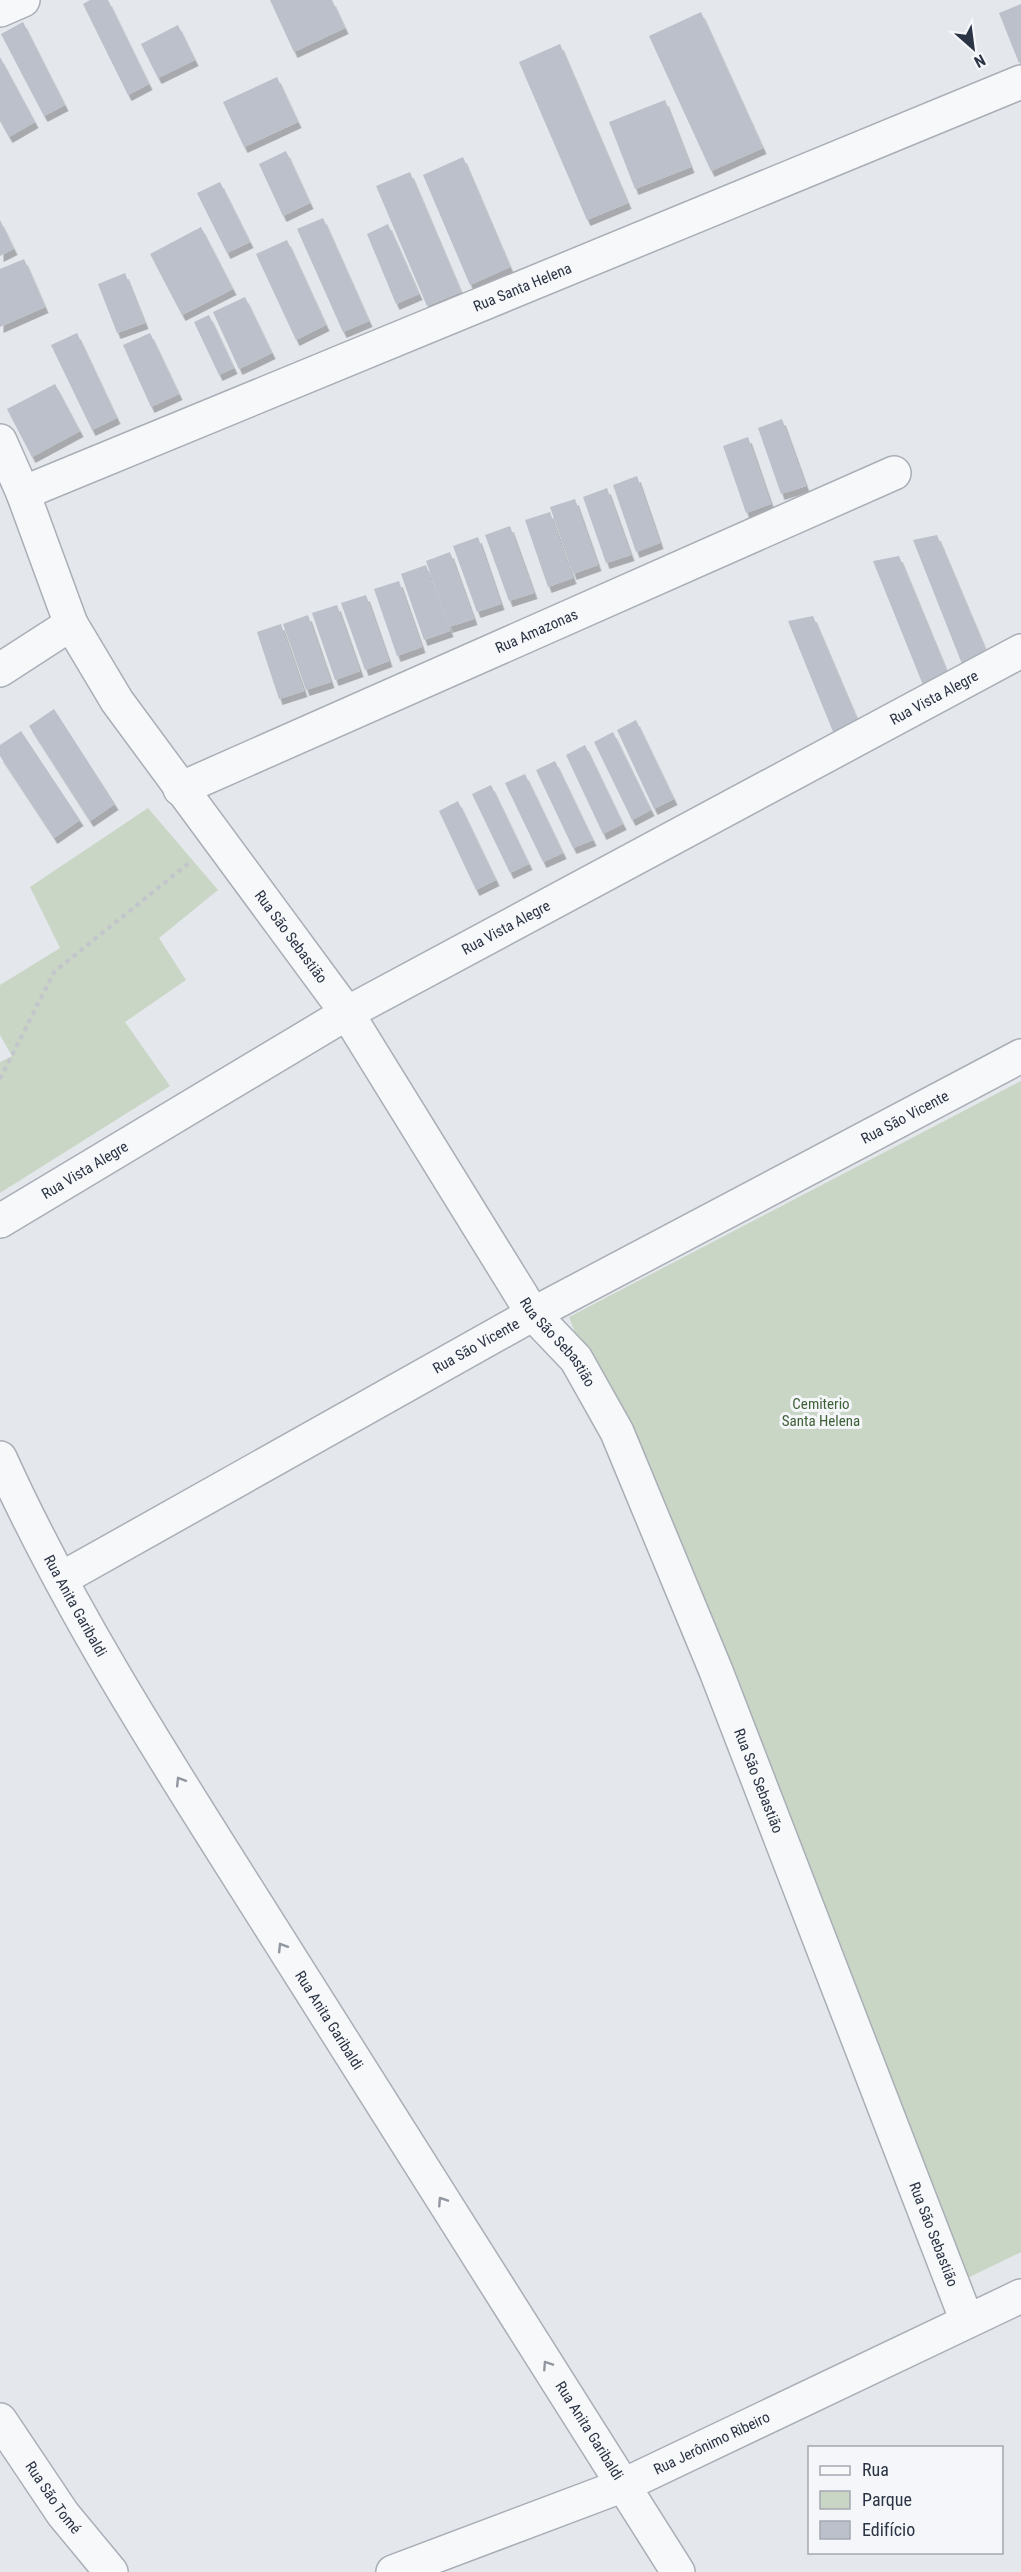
<svg xmlns="http://www.w3.org/2000/svg" width="1021" height="2572" font-family="'Roboto Condensed',sans-serif">
	<defs>
		<filter id="shadow"><feDropShadow dx="3.5" dy="6" stdDeviation="0" flood-color="#0004"/></filter>
	</defs>
	<rect width="100%" height="100%" fill="#e4e7ec"/>
	<path fill="#c9d6c5" d="M148 808 218 890 159 938 186 980 125 1022 170 1086 0 1193V1062L12 1056 0 1035V985L60 948 30 887Z
		M1021 1081V2252L949 2287 569 1317Z"/>
	<path fill="#bbc0ca" filter="url(#shadow)" d="M90 0H108L149 84 128 95 83 4Z
		M270 0H332L345 28 294 52Z
		M1021 4V62L1019 63 999 13Z
		M701 12 763 148 711 171 649 36Z
		M23 22 65 105 44 116 1 34Z
		M178 25 195 60 158 78 141 44Z
		M560 44 628 203 587 220 519 62Z
		M0 57 35 122 9 137 0 121Z
		M277 77 298 122 244 147 223 102Z
		M665 100 691 167 635 189 609 122Z
		M286 151 310 203 283 216 259 164Z
		M463 157 510 267 470 285 423 175Z
		M410 172 461 292 427 306 376 186Z
		M220 182 250 242 227 253 197 193Z
		M323 218 369 321 343 332 297 229Z
		M0 220 14 249 0 256Z
		M388 224 419 294 396 304 367 234Z
		M201 227 233 289 182 315 150 254Z
		M287 240 326 325 296 340 256 254Z
		M24 259 45 307 0 327V269Z
		M125 273 145 323 117 333 98 284Z
		M245 297 272 353 239 369 213 312Z
		M209 315 234 368 219 375 194 322Z
		M77 333 117 418 92 430 51 345Z
		M150 333 179 394 151 407 123 345Z
		M55 384 80 431 32 457 7 409Z
		M782 419 806 486 781 494 758 428Z
		M748 437 771 504 746 513 723 446Z
		M637 476 660 543 636 552 613 485Z
		M607 488 631 555 606 563 583 497Z
		M575 499 598 565 573 574 550 507Z
		M550 512 573 578 548 587 525 520Z
		M510 526 534 593 509 601 485 535Z
		M937 535 986 651 962 664 913 540Z
		M478 537 501 604 477 612 453 546Z
		M450 552 474 619 449 627 426 561Z
		M899 556 947 672 923 685 873 561Z
		M426 565 450 631 424 640 401 574Z
		M399 581 422 647 397 656 374 589Z
		M366 595 389 661 365 670 341 603Z
		M337 605 360 671 335 680 312 613Z
		M308 615 331 682 306 690 283 624Z
		M813 616 862 731 838 744 788 621Z
		M281 624 304 691 279 699 257 632Z
		M54 709 115 804 90 821 29 726Z
		M636 720 674 799 654 809 617 730Z
		M21 731 80 820 54 838 0 756V745Z
		M613 732 651 810 632 820 594 742Z
		M585 745 623 824 603 834 566 755Z
		M555 761 593 840 573 848 536 770Z
		M525 774 563 853 543 862 505 783Z
		M491 785 529 864 510 873 472 794Z
		M458 801 496 880 476 890 439 811Z"/>
	<g fill="none" stroke-linecap="round" stroke-linejoin="round">
		<g stroke="#a9aeb7" stroke-width="36">
			<g id="minor">
				<path d="M0 10 23 0"/>
				<path id="s1" d="M0 441 23 493 71 624 117 701 347 1013 533 1314 576 1359 617 1432 716 1671 967 2321"/>
				<path id="s2" d="M23 493 1021 82"/>
				<path d="M0 670 71 624"/>
				<path id="s3" d="M180 789 894 473"/>
				<path id="s4" d="M0 1221 347 1013 1021 651"/>
				<path id="s5" d="M0 1458C73 1619 171 1769 265 1918 401 2137 542 2353 678 2572"/>
				<path id="s6" d="M61 1579 533 1314 1021 1056"/>
				<path id="s7" d="M0 2420 63 2514 111 2572"/>
				<path id="s8" d="M393 2572 624 2485 1021 2296"/>
			</g>
		</g>
		<path stroke="#c2c5cb" stroke-width="4" stroke-dasharray="4.5 4.5" stroke-linecap="butt" d="M0 1079 54 972 189 863"/>
		<use href="#minor" stroke="#f7f8fa" stroke-width="33"/>
	</g>
	<defs><path id="oneway-chevron" d="M-2-3.5L2.5 0L-2 3.5" fill="none" stroke-width="1.6" stroke-linecap="round" stroke-linejoin="round" transform="scale(1.5)"/></defs>
	<g stroke="#9196a0">
		<use href="#oneway-chevron" transform="translate(180 1781) rotate(-122)"/>
		<use href="#oneway-chevron" transform="translate(282 1947) rotate(-122)"/>
		<use href="#oneway-chevron" transform="translate(442 2201) rotate(-123)"/>
		<use href="#oneway-chevron" transform="translate(547 2365) rotate(-123)"/>
	</g>
	<g text-anchor="middle" stroke-width="6" stroke-linejoin="round" paint-order="stroke">
		<g font-size="15" fill="#2b3445" stroke="#f4f6f9">
			<text dy="5" stroke="none"><textPath href="#s2" startOffset="540">Rua Santa Helena</textPath></text>
			<text dy="5" stroke="none"><textPath href="#s3" startOffset="390">Rua Amazonas</textPath></text>
			<text dy="5" stroke="none"><textPath href="#s4" startOffset="1071">Rua Vista Alegre</textPath></text>
			<text dy="5" stroke="none"><textPath href="#s4" startOffset="585">Rua Vista Alegre</textPath></text>
			<text dy="5" stroke="none"><textPath href="#s1" startOffset="579">Rua São Sebastião</textPath></text>
			<text dy="5" stroke="none"><textPath href="#s6" startOffset="962">Rua São Vicente</textPath></text>
			<text dy="5" stroke="none"><textPath href="#s4" startOffset="99">Rua Vista Alegre</textPath></text>
			<text dy="5" stroke="none"><textPath href="#s1" startOffset="1065">Rua São Sebastião</textPath></text>
			<text dy="5" stroke="none"><textPath href="#s6" startOffset="476">Rua São Vicente</textPath></text>
			<text dy="5" stroke="none"><textPath href="#s5" startOffset="166">Rua Anita Garibaldi</textPath></text>
			<text dy="5" stroke="none"><textPath href="#s1" startOffset="1550">Rua São Sebastião</textPath></text>
			<text dy="5" stroke="none"><textPath href="#s5" startOffset="652">Rua Anita Garibaldi</textPath></text>
			<text dy="5" stroke="none"><textPath href="#s1" startOffset="2036">Rua São Sebastião</textPath></text>
			<text dy="5" stroke="none"><textPath href="#s5" startOffset="1138">Rua Anita Garibaldi</textPath></text>
			<text dy="5" stroke="none"><textPath href="#s8" startOffset="344">Rua Jerônimo Ribeiro</textPath></text>
			<text dy="5" stroke="none"><textPath href="#s7" startOffset="94">Rua São Tomé</textPath></text>
		</g>
		<g font-size="15" fill="#3f6138" stroke="#f4f6f9">
			<text x="821" y="1409">Cemiterio<tspan x="821" dy="17">Santa Helena</tspan></text>
		</g>
	</g>
	<rect x="808" y="2446" width="195" height="108" fill="#f4f6f9" stroke="#a4a8b1" stroke-width="1.5"/>
	<rect x="820" y="2466" width="30" height="9" fill="#f7f8fa" stroke="#a4a8b1" stroke-width="1.5"/>
	<text x="862" y="2476" font-size="18" fill="#2b3445">Rua</text>
	<rect x="820" y="2491" width="30" height="18" fill="#c9d6c5" stroke="#a4a8b1" stroke-width="1.5"/>
	<text x="862" y="2506" font-size="18" fill="#2b3445">Parque</text>
	<rect x="820" y="2521" width="30" height="18" fill="#bbc0ca" stroke="#a4a8b1" stroke-width="1.5"/>
	<text x="862" y="2536" font-size="18" fill="#2b3445">Edifício</text>
	<g transform="translate(973 48) rotate(152)" stroke="#f4f6f9" stroke-width="4.5" paint-order="stroke">
	<path d="M0-4.5L10 22L0 15L-10 22Z" fill="#2b3445"/>
	<text y="-9" font-size="16" font-weight="bold" text-anchor="middle" fill="#2b3445">N</text>
	</g>
</svg>
